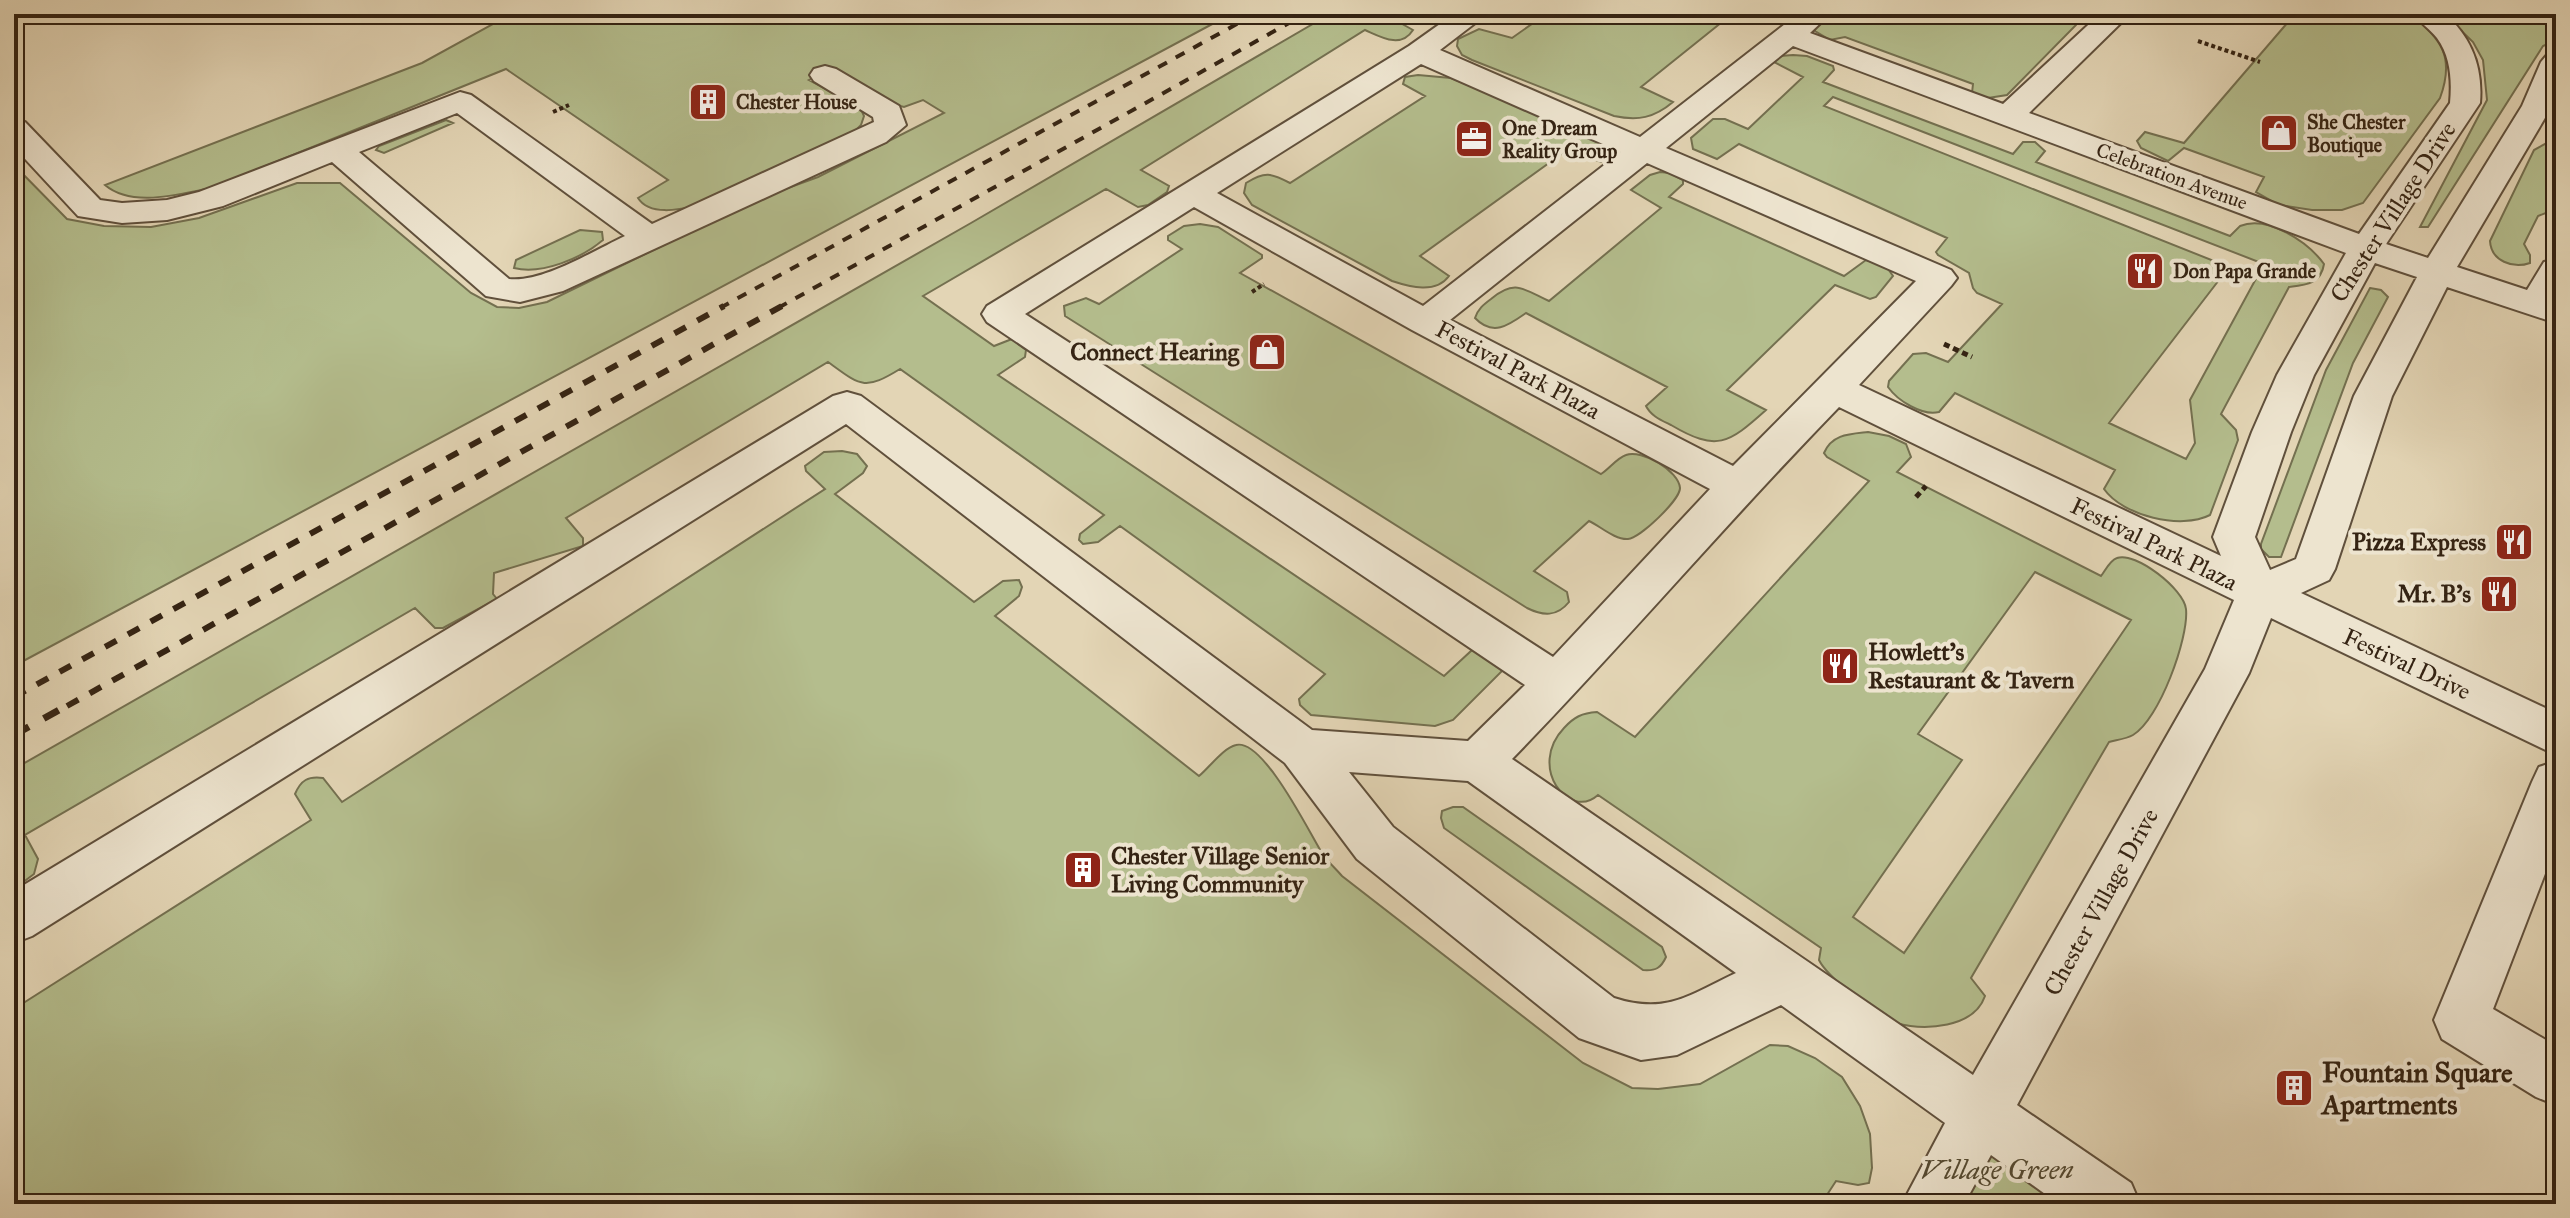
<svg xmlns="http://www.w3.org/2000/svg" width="2570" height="1218" font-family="'IM FELL Great Primer',serif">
	<rect width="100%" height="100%" fill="#e3d5b5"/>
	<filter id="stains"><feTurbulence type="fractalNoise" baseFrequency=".0025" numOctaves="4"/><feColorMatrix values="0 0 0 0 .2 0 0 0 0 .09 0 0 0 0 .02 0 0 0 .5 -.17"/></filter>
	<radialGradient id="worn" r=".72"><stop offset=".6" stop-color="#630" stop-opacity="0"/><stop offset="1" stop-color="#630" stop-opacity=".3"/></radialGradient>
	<path fill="#b4bd8d" stroke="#747050" stroke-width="2" fill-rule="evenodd" d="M511 14H1231L14 666V165L67 219 104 226 151 227 199 218 297 183H340L471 293 497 307 519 308 547 302 758 199 818 177 944 113 923 100 904 107 893 104 834 68 809 80 860 107 864 116 861 125 852 134 701 205C682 209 650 217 638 198L668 180 506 69 211 188C179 194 132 208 105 185L422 63Z
		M1330 14H1390L1388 16 1413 30C1401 49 1381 37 1365 30L1141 170 1169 186 1167 192 1148 205 1138 207 1106 189 923 296 994 346 1012 339 1026 350 1025 357 998 375 1444 676 1471 651 1481 648 1501 658 1503 670 1453 720 1435 726 1311 715 1300 705 1299 699 1325 674 1120 526 1098 542 1083 544 1079 540 1080 534 1104 515 900 369C864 391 861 386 828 362L566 518 583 538V546L494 573 493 594 497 599 443 628H435L415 608 25 835 38 859 34 874 14 889V769L971 223Z
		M1546 14H1732L1641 87 1673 102C1654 118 1638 121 1614 116L1472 60 1462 55 1457 46 1458 39 1479 29 1512 38Z
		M1848 14H2017L2045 23C2055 15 2064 13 2075 21L2076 25 2007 95 1988 98 1972 93 1973 84 1845 37 1830 40 1815 31 1816 23H1836Z
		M2295 14H2410C2442 39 2455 57 2440 98L2363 203 2342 210H2312L2279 205 2256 192 2264 177 2184 148 2168 161 2141 148 2137 141 2145 132 2184 143Z
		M2444 14H2522L2556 24V40L2543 46 2428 227H2420L2487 100 2483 60 2473 42Z
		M1793 55 1807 56 1833 66 1834 70 1823 82 2013 154 2023 142H2035L2045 151 2036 162 2230 236 2240 226C2268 215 2308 242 2324 264 2321 284 2306 285 2289 287L2221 414 2236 430 2238 440 2210 515C2181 530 2123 516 2104 489L2115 470 1955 393 1939 412C1922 416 1898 401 1888 387L1889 381 1913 354 1926 353 1948 362 2002 304 1977 293 1973 288 1969 273 1938 255 1936 252 1947 238 1739 144 1717 159 1693 149 1691 138 1713 119H1725L1748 129 1803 77 1774 62 1780 56ZM1833 97 2264 264 2190 400 2195 443 2186 459 2109 423 2229 267 1824 106Z
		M1418 75 1451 78 1599 139 1608 146 1610 155 1601 162 1567 150 1420 256 1449 276C1436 294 1410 287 1392 281L1252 205 1244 193 1246 183C1265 171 1271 173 1290 183L1425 96 1403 84 1405 77Z
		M446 120 453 123 384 153 376 150 379 146Z
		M2556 138V209L2538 216 2524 244 2530 255V263C2513 269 2491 261 2490 241L2534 150Z
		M1660 172 1670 173 1683 180V184L1669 197 1844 276 1866 260 1886 266 1893 276 1876 297 1870 299 1835 285 1727 390 1766 410C1728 444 1717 452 1671 425 1661 420 1651 416 1646 406L1667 387 1526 313C1509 325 1493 337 1475 318 1478 309 1483 305 1491 299 1515 279 1523 289 1549 301L1661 208 1631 190 1650 175Z
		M1200 224 1218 227 1262 255V258L1240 273 1601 474C1609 469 1617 458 1626 455 1642 449 1679 471 1680 488 1680 500 1640 538 1628 539 1615 540 1600 526 1589 521L1534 571 1567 592 1569 602C1557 617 1543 616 1527 608L1065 316 1064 306 1086 298 1099 304 1182 249 1168 240V236L1184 226Z
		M580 230 602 232 603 240C582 258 542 275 514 268L516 260Z
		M2370 288 2381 290 2388 297 2353 363 2281 557H2269L2261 549V544L2326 370Z
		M1868 432 1889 436 1906 444 1911 457 1897 472 2101 576C2105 571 2110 560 2117 558 2135 551 2184 589 2186 609 2189 638 2159 720 2133 735 2126 739 2116 740 2109 742L1971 978 1985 996C1974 1028 1925 1031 1896 1023 1878 1017 1827 977 1819 960L1821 948 1598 795C1569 821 1527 767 1564 728 1574 717 1582 713 1597 712L1635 737 1869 481 1827 457 1824 453C1832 434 1850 434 1868 432ZM2035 572 2131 620 1904 953 1853 917 1962 760 1918 734Z
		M842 451 857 454 867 466 863 473 835 494 974 602 1003 581 1019 580 1022 587 1019 596 995 616 1199 776C1209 768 1223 748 1236 745 1263 738 1309 832 1322 853 1327 861 1335 868 1342 876L1583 1063 1632 1088 1658 1089 1700 1084 1770 1045 1788 1046 1815 1058 1842 1077 1860 1106 1870 1134 1872 1168 1869 1183 1858 1185 1836 1181 1821 1204H594L554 1198 487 1204H14V1009L311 820 295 794C301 780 308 776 323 778L342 802 825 489 806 471 805 466 824 452Z
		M1453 807H1463L1662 947 1666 957C1661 968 1656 971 1643 970L1444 828 1441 818 1442 811Z
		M1984 1118 2109 1204H1934Z"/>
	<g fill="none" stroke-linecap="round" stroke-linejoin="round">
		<g stroke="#60503c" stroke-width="4">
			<path id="minor" d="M1454 14H1487L1440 50 1640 137 1798 14H1830L1810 33 2003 104 2100 14H2130L2029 113 2359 234 2450 103C2452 81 2451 57 2437 38 2430 29 2420 23 2414 14H2445C2472 38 2483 68 2480 103L2386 244 2428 258 2522 106 2541 62 2546 56 2556 53V97L2552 106 2457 267 2527 290 2544 262 2556 259V323L2447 287 2392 396 2335 569 2329 580 2301 593 2556 713V755L2271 618 2249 673 2017 1105 2131 1183 2140 1204H2059L1991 1155 1964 1204H1902L1945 1123 1781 1005 1677 1055 1641 1060 1579 1038 1357 859 1285 763 846 424 32 936 14 943V891L833 396 847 392 861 396 1312 730 1468 741 1525 685 987 322 982 314 987 306 1409 46ZM1793 46 2346 253 2277 375 2252 432 2213 537 2221 556 1859 385 1951 286 1957 278 1951 270 1666 148ZM1421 64 1621 152 1423 306 1217 193ZM1647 163 1916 281 1733 466 1450 320ZM1194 207 1412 330 1710 489 1553 657 1025 314ZM2375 263 2417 277 2354 396 2296 559 2270 570 2255 537 2291 432 2314 375ZM1839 407 2234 600 2205 669 1973 1075 1512 759C1624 644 1727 522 1839 407ZM1349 772 1468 781 1736 973C1689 995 1667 1015 1614 998L1393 827Z
				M825 66 836 69 899 106 906 125 886 142 563 291 520 302 486 296 332 162 223 206 167 220 122 223 78 216 14 147V120L25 122 100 200 122 203 167 200 199 192 460 92 471 95 652 224 874 122 873 117 814 81 810 75 814 69ZM457 113 625 236C595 250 542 283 509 279L359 152Z
				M2556 761V845L2493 1009 2556 1046V1105L2536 1097 2442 1039 2434 1020 2532 782 2539 767Z"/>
		</g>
		<path stroke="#342313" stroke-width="4" stroke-dasharray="4 3" stroke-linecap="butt" d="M2198 41 2260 62
			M553 112 569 105
			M1252 292 1264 284"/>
		<path stroke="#342313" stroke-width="5" stroke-dasharray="6 4" stroke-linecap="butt" d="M1944 344 1972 357
			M1916 497 1926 486"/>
		<use href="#minor" fill="#ede4cf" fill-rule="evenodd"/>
		<path stroke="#342313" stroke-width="4" stroke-dasharray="10 10" stroke-linecap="butt" d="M720 308 1255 14
			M778 308 1305 14"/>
		<path stroke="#342313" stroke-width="6" stroke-dasharray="13 13" stroke-linecap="butt" d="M14 697 724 306
			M67 706 782 306"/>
		<path stroke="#342313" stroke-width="7" stroke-dasharray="17 17" stroke-linecap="butt" d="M14 735 70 704"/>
	</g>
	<defs>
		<g id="building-square" transform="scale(2)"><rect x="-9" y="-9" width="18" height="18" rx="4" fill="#8f2418" stroke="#ede4cf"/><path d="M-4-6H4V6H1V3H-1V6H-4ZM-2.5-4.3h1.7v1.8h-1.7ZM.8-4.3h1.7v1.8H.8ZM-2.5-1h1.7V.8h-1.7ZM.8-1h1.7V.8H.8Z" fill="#fff"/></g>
		<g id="shop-square" transform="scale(2)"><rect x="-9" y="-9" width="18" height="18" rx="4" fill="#8f2418" stroke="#ede4cf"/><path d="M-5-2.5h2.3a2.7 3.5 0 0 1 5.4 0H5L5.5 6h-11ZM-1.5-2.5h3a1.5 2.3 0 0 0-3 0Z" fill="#fff"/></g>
		<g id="office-square" transform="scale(2)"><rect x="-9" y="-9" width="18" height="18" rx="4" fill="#8f2418" stroke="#ede4cf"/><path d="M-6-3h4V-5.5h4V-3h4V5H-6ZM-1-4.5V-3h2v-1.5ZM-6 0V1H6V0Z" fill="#fff"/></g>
		<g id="restaurant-square" transform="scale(2)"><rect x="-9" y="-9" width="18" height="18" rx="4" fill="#8f2418" stroke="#ede4cf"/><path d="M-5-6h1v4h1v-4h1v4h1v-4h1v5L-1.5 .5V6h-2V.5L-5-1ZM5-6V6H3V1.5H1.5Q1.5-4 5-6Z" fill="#fff"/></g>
	</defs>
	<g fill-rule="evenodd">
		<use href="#building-square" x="708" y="102"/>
		<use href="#shop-square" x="2279" y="133"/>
		<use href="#office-square" x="1474" y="139"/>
		<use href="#restaurant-square" x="2145" y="271"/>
		<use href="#shop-square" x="1267" y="352"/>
		<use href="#restaurant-square" x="2514" y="542"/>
		<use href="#restaurant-square" x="2499" y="594"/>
		<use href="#restaurant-square" x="1840" y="666"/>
		<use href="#building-square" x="1083" y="870"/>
		<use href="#building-square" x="2294" y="1088"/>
	</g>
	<g text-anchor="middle" stroke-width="8" stroke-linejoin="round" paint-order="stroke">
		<g font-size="20" font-weight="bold" fill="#342313" stroke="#ede4cf" text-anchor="start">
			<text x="736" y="109">Chester House</text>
			<text x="2307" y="129">She Chester<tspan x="2307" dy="23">Boutique</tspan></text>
			<text x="1502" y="135">One Dream<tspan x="1502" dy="23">Reality Group</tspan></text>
			<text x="2173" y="278">Don Papa Grande</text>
		</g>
		<g font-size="20" fill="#342313" stroke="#ede4cf">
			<text transform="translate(2172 176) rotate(20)" y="7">Celebration Avenue</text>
		</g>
		<g font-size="24" fill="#342313" stroke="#ede4cf">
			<text transform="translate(2393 212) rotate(-57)" y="8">Chester Village Drive</text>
			<text transform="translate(1518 370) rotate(28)" y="8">Festival Park Plaza</text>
			<text transform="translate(2154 544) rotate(26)" y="8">Festival Park Plaza</text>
			<text transform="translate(2407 664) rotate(25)" y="8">Festival Drive</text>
			<text transform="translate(2101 902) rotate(-61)" y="8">Chester Village Drive</text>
		</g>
		<g font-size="24" font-weight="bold" fill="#342313" stroke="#ede4cf" text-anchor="end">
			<text x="1239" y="360">Connect Hearing</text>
			<text x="2486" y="550">Pizza Express</text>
			<text x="2471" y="602">Mr. B's</text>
			<text x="1868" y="660" text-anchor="start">Howlett's<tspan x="1868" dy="28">Restaurant &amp; Tavern</tspan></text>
			<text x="1111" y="864" text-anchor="start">Chester Village Senior<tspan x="1111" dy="28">Living Community</tspan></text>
		</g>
		<g font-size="28" font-weight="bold" fill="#342313" stroke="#ede4cf" text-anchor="start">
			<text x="2322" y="1082">Fountain Square<tspan x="2322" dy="32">Apartments</tspan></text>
		</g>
		<g font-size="28" font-style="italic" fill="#544a32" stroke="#ede4cf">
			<text x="1997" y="1179">Village Green</text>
		</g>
	</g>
	<rect width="2570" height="1218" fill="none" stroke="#e3d5b5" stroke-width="48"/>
	<rect x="16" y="16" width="2538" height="1186" fill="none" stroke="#342313" stroke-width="4"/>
	<rect x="24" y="24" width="2522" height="1170" fill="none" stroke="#342313" stroke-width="2"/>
	<rect width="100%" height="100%" filter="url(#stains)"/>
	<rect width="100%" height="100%" fill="url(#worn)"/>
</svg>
